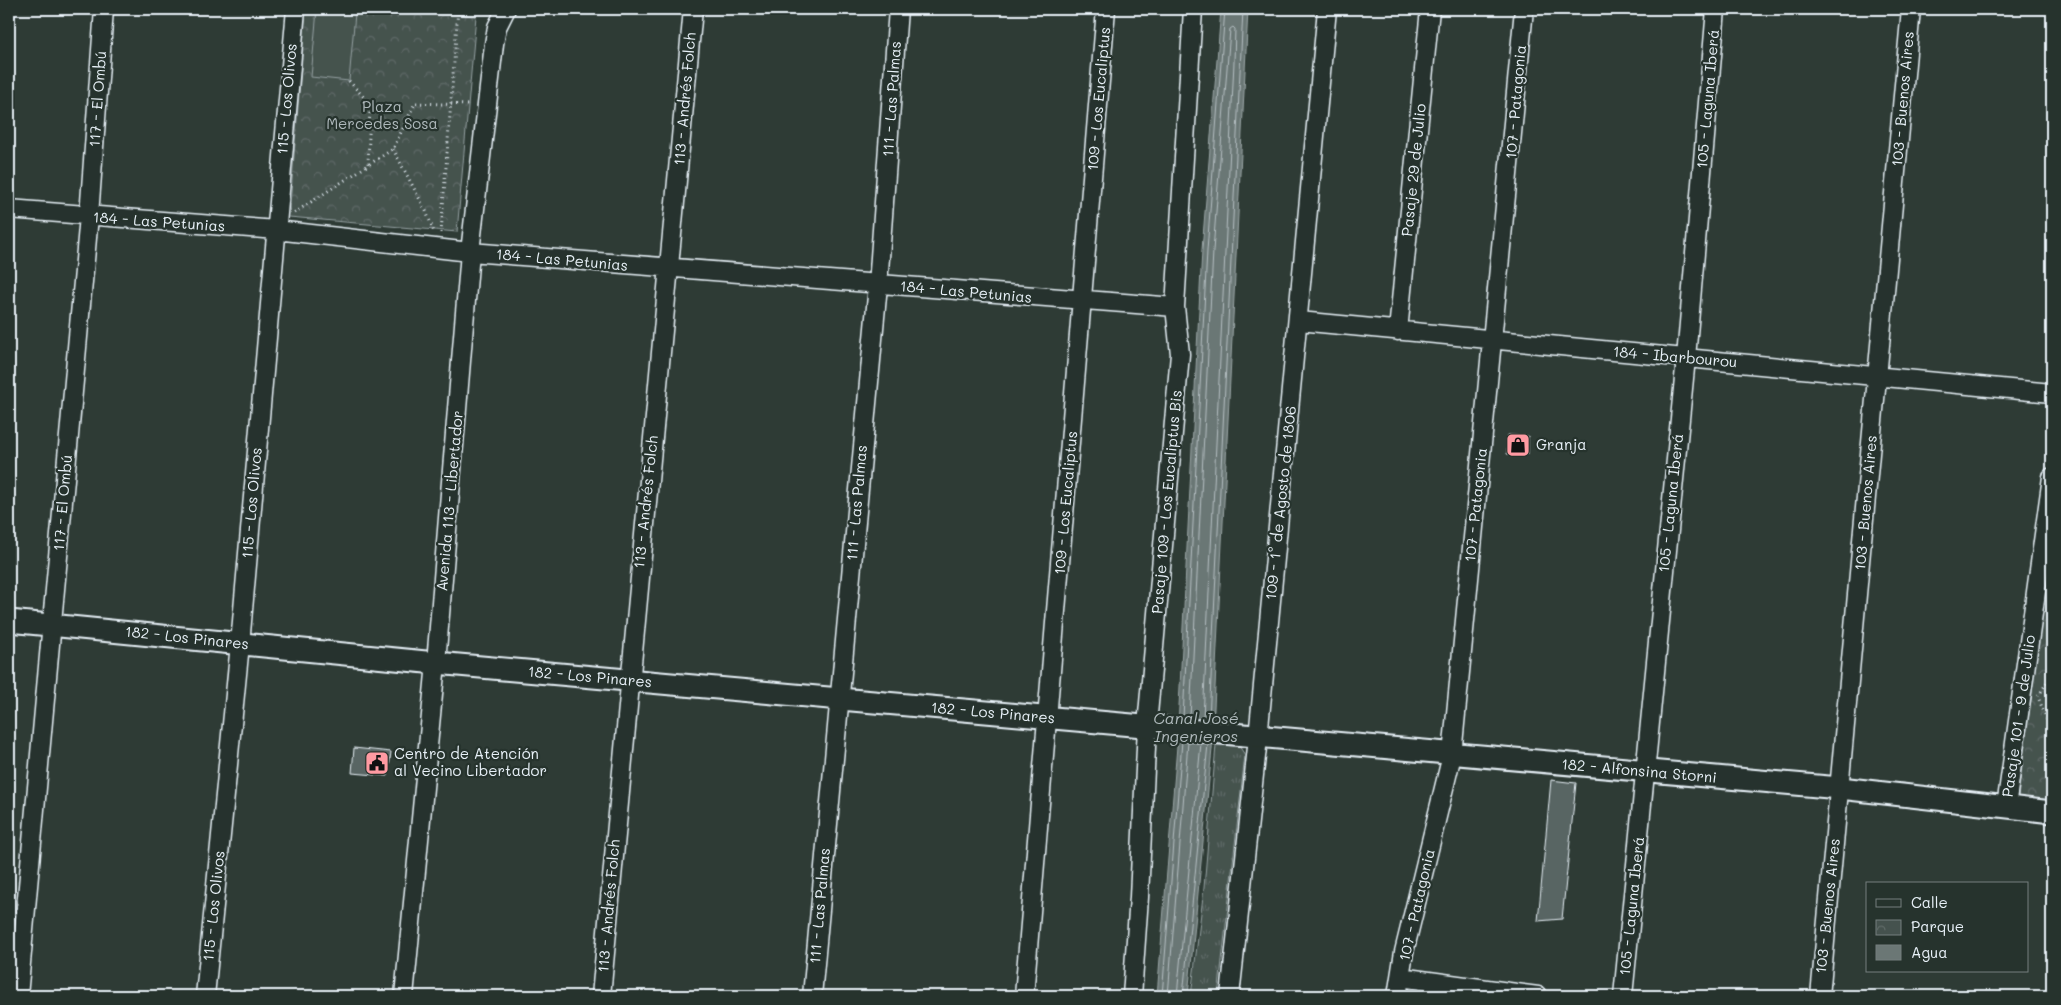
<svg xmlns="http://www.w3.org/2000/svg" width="2061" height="1005" font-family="Mali,sans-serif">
	<defs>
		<pattern id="grass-tufts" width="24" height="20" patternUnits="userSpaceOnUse" patternTransform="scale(1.25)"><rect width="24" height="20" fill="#45524e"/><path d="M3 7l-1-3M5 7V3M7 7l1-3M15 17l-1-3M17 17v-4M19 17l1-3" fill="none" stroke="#606b68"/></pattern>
		<pattern id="park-crowns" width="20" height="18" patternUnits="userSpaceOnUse" patternTransform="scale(1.25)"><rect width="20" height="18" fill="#45524e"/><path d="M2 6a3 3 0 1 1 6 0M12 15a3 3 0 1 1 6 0" fill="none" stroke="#606b68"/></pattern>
	</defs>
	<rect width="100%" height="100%" fill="#2e3b35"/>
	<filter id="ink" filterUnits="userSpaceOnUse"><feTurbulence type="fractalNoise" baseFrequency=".02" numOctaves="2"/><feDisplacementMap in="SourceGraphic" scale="10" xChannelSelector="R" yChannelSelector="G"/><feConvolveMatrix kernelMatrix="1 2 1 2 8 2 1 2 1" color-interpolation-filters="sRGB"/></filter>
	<g filter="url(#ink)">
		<path fill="url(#grass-tufts)" stroke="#96a2a3" d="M1216 745 1239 746 1245 755 1218 996H1191L1204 888Z"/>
		<path fill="url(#park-crowns)" stroke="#96a2a3" d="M306 9H400L476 16 457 232 289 217Z
			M2052 539V800L2018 797Z"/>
		<path fill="#45524e" stroke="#96a2a3" d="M317 10 355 13 349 81 311 77Z"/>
		<path fill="#6b7775" stroke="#9da8a9" d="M1221 9H1248L1212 749 1188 996H1157L1177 746 1202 250Z"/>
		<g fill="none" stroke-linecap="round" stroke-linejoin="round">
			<path stroke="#b6c0c4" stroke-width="1" d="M1183 718 1207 251 1225 9
				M1190 718 1213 251 1230 29 1233 27 1235 29 1234 62 1203 719
				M1209 720 1243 9
				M1162 996 1182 741
				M1168 996 1188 742
				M1177 996 1201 743
				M1183 996 1208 744"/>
		</g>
		<path fill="#596563" stroke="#e8f1f8" d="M1508 435 1528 436V454H1507Z
			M354 748 391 752 388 776 352 773Z
			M1551 780 1576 783 1562 919 1538 921Z"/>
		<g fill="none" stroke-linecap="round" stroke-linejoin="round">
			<g stroke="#e8f1f8" stroke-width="21">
				<path id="minor" d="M9 209 276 230 470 252 1175 307
					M1299 321 2052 393
					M1398 331 1430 9
					M2006 807 2052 477
					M1400 977 1538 996
					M18 996 89 216 104 9
					M205 996 240 644 296 9
					M404 996 436 663 470 252 494 44 497 27 506 9
					M601 996 693 9
					M812 996 878 285 898 9
					M1024 996 1106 9
					M1132 996 1139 897 1147 726 1180 354 1175 307 1193 9
					M1230 996 1258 738 1327 9
					M1397 996 1404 952 1452 755 1524 9
					M1623 996 1686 358 1716 9
					M1820 996 1911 9"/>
			</g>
			<g stroke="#e8f1f8" stroke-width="25">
				<path id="tertiary" d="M9 621 436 663 1840 788 2052 812"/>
			</g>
			<path stroke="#e8f1f8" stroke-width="3" stroke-dasharray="1 4" stroke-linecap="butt" d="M349 81 370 104 368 165
				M393 149 426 211 434 232
				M294 213 393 149 415 103 470 105
				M441 233 458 9
				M2052 674 2038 697 2052 733"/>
			<use href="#minor" stroke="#26332d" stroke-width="18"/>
			<use href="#tertiary" stroke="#26332d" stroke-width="21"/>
		</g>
	</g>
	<defs>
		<g id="shop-square" transform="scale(1.25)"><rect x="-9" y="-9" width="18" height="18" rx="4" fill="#ff9aa2" stroke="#26332d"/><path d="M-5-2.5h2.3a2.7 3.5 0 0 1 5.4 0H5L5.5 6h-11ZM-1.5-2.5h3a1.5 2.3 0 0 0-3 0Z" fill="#111"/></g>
		<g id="civic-square" transform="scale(1.25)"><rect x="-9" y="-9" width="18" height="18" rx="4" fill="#ff9aa2" stroke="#26332d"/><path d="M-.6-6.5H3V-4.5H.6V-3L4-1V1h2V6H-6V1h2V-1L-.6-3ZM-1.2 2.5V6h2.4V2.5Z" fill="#111"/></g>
	</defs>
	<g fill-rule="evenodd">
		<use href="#shop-square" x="1518" y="445"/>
		<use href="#civic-square" x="377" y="763"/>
	</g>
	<g text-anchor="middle" stroke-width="4.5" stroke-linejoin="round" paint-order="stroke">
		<g font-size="15" fill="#e8f1f8" stroke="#26332d">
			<text transform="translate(98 99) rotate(-86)" y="5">117 - El Ombú</text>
			<text transform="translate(287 99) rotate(-85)" y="5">115 - Los Olivos</text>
			<text transform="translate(685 99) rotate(-85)" y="5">113 - Andrés Folch</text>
			<text transform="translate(892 99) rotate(-86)" y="5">111 - Las Palmas</text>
			<text transform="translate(1099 99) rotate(-85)" y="5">109 - Los Eucaliptus</text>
			<text transform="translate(1708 99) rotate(-85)" y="5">105 - Laguna Iberá</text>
			<text transform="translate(1903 99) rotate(-85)" y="5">103 - Buenos Aires</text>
			<text transform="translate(1516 102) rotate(-85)" y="5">107 - Patagonia</text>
			<text transform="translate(1414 170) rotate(-84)" y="5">Pasaje 29 de Julio</text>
			<text transform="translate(159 222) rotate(4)" y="5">184 - Las Petunias</text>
			<text transform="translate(562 260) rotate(5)" y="5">184 - Las Petunias</text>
			<text transform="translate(966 292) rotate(5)" y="5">184 - Las Petunias</text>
			<text transform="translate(1675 357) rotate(5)" y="5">184 - Ibarbourou</text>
			<text transform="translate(450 501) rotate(-85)" y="5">Avenida 113 - Libertador</text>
			<text transform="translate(646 502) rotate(-84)" y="5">113 - Andrés Folch</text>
			<text transform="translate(1167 502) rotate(-85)" y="5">Pasaje 109 - Los Eucaliptus Bis</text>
			<text transform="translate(63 503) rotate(-85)" y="5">117 - El Ombú</text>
			<text transform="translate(252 503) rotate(-85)" y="5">115 - Los Olivos</text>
			<text transform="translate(857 503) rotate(-85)" y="5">111 - Las Palmas</text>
			<text transform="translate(1066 503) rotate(-85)" y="5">109 - Los Eucaliptus</text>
			<text transform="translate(1281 503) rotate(-84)" y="5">109 - 1° de Agosto de 1806</text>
			<text transform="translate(1671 503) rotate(-84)" y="5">105 - Laguna Iberá</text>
			<text transform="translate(1866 503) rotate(-85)" y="5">103 - Buenos Aires</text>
			<text transform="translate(1476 505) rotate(-84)" y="5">107 - Patagonia</text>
			<text transform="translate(187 638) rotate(6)" y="5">182 - Los Pinares</text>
			<text transform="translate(590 677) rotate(5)" y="5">182 - Los Pinares</text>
			<text transform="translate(993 713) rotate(5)" y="5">182 - Los Pinares</text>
			<text transform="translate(2019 716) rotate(-82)" y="5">Pasaje 101 - 9 de Julio</text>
			<text transform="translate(1639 771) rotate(5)" y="5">182 - Alfonsina Storni</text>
			<text transform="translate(1417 905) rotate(-77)" y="5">107 - Patagonia</text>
			<text transform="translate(214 906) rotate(-84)" y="5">115 - Los Olivos</text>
			<text transform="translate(609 906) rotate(-85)" y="5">113 - Andrés Folch</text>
			<text transform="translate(820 906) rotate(-85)" y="5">111 - Las Palmas</text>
			<text transform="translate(1632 906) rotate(-84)" y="5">105 - Laguna Iberá</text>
			<text transform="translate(1828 906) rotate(-84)" y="5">103 - Buenos Aires</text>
		</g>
		<g font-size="15" fill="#afb9bc" stroke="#26332d">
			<text x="382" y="112">Plaza<tspan x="382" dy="17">Mercedes Sosa</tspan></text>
		</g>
		<g font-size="15" fill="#e8f1f8" stroke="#26332d" text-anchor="start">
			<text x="1536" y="450">Granja</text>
			<text x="394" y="759">Centro de Atención<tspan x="394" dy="17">al Vecino Libertador</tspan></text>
		</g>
		<g font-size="16" font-style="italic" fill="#b0babd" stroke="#26332d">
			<text x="1196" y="724">Canal José<tspan x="1196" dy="18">Ingenieros</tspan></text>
		</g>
	</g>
	<rect width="2061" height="1005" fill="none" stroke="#26332d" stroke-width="30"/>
	<rect x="15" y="15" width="2031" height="975" fill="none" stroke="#e8f1f8" stroke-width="2" filter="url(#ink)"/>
	<rect x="1866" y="882" width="162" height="90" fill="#26332d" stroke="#747f7e"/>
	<rect x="1876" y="899" width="25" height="8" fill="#26332d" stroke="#747f7e"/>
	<text x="1911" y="908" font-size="15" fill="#e8f1f8">Calle</text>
	<rect x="1876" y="920" width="25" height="15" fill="url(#park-crowns)" stroke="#747f7e"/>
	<text x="1911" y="932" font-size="15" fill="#e8f1f8">Parque</text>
	<rect x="1876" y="945" width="25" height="15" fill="#6b7775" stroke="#747f7e"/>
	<text x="1911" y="958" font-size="15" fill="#e8f1f8">Agua</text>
</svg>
